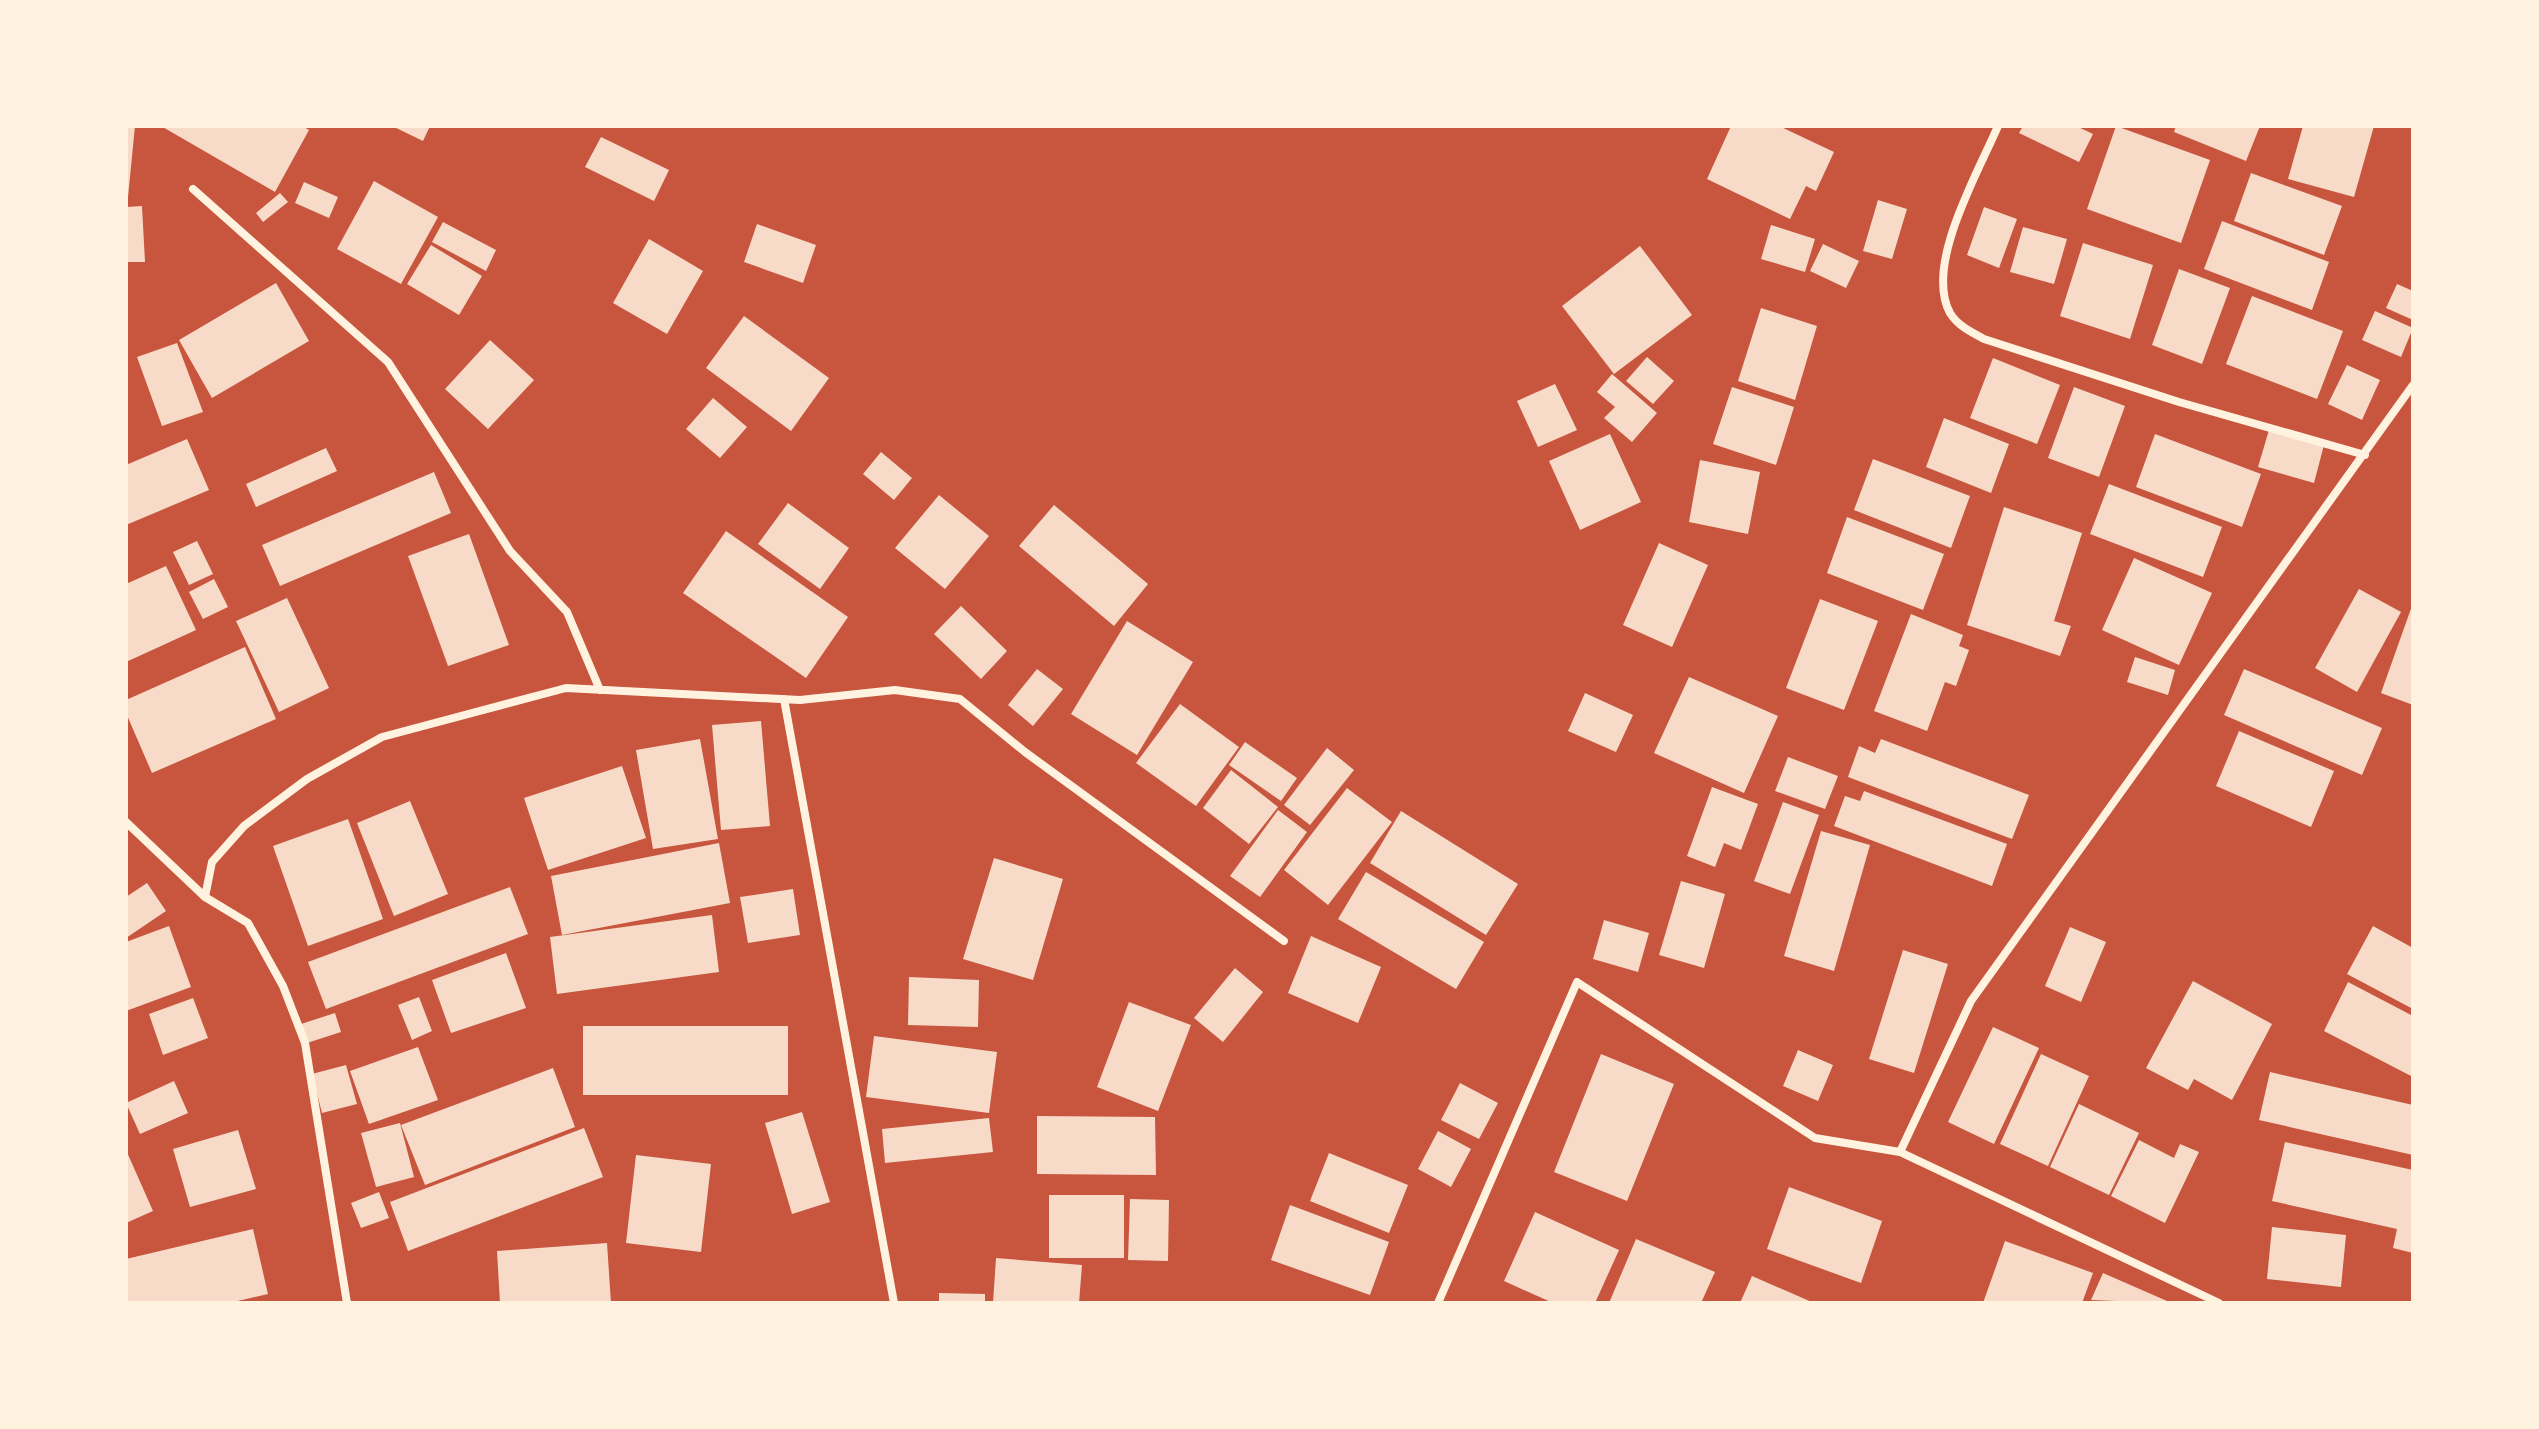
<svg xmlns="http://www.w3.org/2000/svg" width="2539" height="1429" font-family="Quicksand,sans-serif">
	<rect width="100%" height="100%" fill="#c8553d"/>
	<path fill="#f7dbc8" d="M126 126H135L128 197H126Z
		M161 126H302L309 130 275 192Z
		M392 126H430L423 141Z
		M1731 126H1779L1834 152 1816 191 1806 186 1790 219 1707 179Z
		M2023 126H2076L2093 134 2079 162 2019 133Z
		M2116 126 2210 160 2181 243 2087 209Z
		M2176 126H2260L2246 161 2174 132Z
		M2303 126H2374L2354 197 2288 179Z
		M601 137 669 170 654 201 585 167Z
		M2251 173 2342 206 2324 255 2234 221Z
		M374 181 438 217 401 284 337 249Z
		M304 182 338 197 329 218 295 203Z
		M280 193 288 202 263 222 256 213Z
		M1878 200 1907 209 1892 259 1863 251Z
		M142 206 145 262H126V207Z
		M1984 207 2017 219 1999 268 1967 255Z
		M2222 221 2329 262 2312 310 2204 269Z
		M443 222 496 250 486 271 432 242Z
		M757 224 816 245 803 283 744 262Z
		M1771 225 1815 239 1805 272 1761 259Z
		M2023 227 2067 239 2054 284 2010 272Z
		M649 239 703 271 667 334 613 303Z
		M2083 243 2153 265 2130 339 2060 316Z
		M1823 244 1859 261 1846 288 1810 271Z
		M431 245 482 276 459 315 407 284Z
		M1640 246 1692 315 1614 374 1562 306Z
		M2179 269 2230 288 2202 364 2152 345Z
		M276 283 309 341 212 398 179 340Z
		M2397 284 2413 291V320L2386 308Z
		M2252 296 2343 331 2317 399 2226 364Z
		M1761 308 1817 326 1795 400 1738 381Z
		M2375 311 2413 328 2401 357 2362 340Z
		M744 316 829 378 791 431 706 368Z
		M490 340 534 380 488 429 445 389Z
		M177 343 203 412 162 426 137 357Z
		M1647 357 1674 381 1653 404 1626 381Z
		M1993 358 2060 385 2037 444 1970 418Z
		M2347 365 2380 380 2362 420 2328 404Z
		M1612 374 1657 413 1632 442 1604 418 1615 407 1597 392Z
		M1555 384 1577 430 1538 447 1517 401Z
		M1732 387 1794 407 1776 465 1713 444Z
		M2074 387 2125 406 2099 477 2048 458Z
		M713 398 747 427 720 458 686 429Z
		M1944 418 2009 444 1991 493 1926 467Z
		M2269 430 2324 445 2314 483 2258 467Z
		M1610 434 1641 502 1580 530 1549 461Z
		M2155 434 2261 474 2242 527 2136 487Z
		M187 439 209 490 126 525V465Z
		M326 448 337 471 256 507 246 484Z
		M881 452 912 478 894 500 863 474Z
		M1873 459 1970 496 1951 548 1854 510Z
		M1700 460 1760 472 1748 534 1689 522Z
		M434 472 451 513 280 586 262 545Z
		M2109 484 2222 527 2203 577 2090 534Z
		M939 495 989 536 945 589 895 548Z
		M788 503 849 548 820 589 758 544Z
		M1054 505 1148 584 1114 626 1019 546Z
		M2004 507 2082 533 2054 621 2071 626 2060 656 1967 625Z
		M1847 517 1944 554 1923 610 1827 573Z
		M726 531 848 617 806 678 683 593Z
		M469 534 509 645 448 666 408 556Z
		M197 541 213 574 189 585 173 552Z
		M1659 543 1708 565 1672 647 1623 625Z
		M2134 558 2212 593 2179 665 2102 630Z
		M166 566 196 630 126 662V584Z
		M214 579 228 607 203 619 189 592Z
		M2359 589 2401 612 2357 692 2315 668Z
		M287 598 329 688 279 712 236 621Z
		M1820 599 1878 621 1844 710 1786 688Z
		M2413 603V705L2381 693Z
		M961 606 1007 651 981 679 934 634Z
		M1911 614 1963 635 1959 646 1969 650 1956 686 1945 682 1927 731 1874 711Z
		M1127 621 1193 662 1137 755 1071 714Z
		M245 647 276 719 152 773 126 713V700Z
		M2135 657 2175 670 2168 695 2127 682Z
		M1037 669 1063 689 1033 726 1008 705Z
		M2244 669 2382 728 2362 775 2224 715Z
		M1689 677 1778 716 1744 793 1654 753Z
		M1585 693 1633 715 1616 752 1568 731Z
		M1180 704 1239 747 1196 806 1136 763Z
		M761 721 770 826 721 830 712 725Z
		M2239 731 2334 771 2311 827 2216 786Z
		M700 739 718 839 653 849 636 750Z
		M1881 739 2029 795 2012 839 1848 777 1859 746 1875 753Z
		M1245 742 1297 778 1281 801 1229 765Z
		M1327 748 1354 770 1310 825 1284 805Z
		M1788 757 1838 776 1825 809 1775 791Z
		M622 766 646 838 548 870 524 798Z
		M1231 770 1278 807 1249 844 1203 808Z
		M1712 787 1758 804 1741 850 1724 843 1715 867 1687 856Z
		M1347 788 1392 822 1328 905 1284 870Z
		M1864 791 2007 844 1992 886 1834 826 1845 796 1860 801Z
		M410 801 448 894 394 916 357 823Z
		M1783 802 1819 815 1790 894 1754 881Z
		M1278 810 1307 832 1260 897 1230 876Z
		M1401 811 1518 884 1486 935 1370 863Z
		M348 819 383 919 308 946 273 846Z
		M1821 831 1870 845 1834 971 1784 956Z
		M719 843 730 903 562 935 551 876Z
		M994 858 1063 879 1033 980 963 959Z
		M1366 872 1484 942 1456 989 1338 919Z
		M1681 881 1725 894 1704 968 1659 955Z
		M147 883 166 911 126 938V897Z
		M510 887 528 934 326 1009 308 962Z
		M793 889 800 935 748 943 740 897Z
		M712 915 719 972 557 994 550 937Z
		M1604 920 1649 933 1638 972 1593 959Z
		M169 926 191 987 126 1011V942Z
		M2373 926 2413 948V1009L2347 974Z
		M2070 927 2106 942 2081 1002 2045 986Z
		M1311 936 1381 967 1358 1023 1288 993Z
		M1903 950 1948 964 1914 1073 1869 1059Z
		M506 953 526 1008 451 1033 432 980Z
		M1235 968 1263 992 1223 1042 1194 1018Z
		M909 977 979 980 978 1027 908 1025Z
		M2193 981 2272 1024 2232 1100 2194 1079 2188 1090 2146 1068Z
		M2348 982 2413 1016V1077L2324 1031Z
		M419 997 432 1031 412 1040 398 1005Z
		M193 998 208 1038 163 1055 149 1014Z
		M1129 1002 1191 1025 1158 1111 1097 1087Z
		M335 1013 341 1032 307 1043 301 1024Z
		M583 1026H788V1095H583Z
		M1993 1027 2039 1048 1994 1144 1948 1122Z
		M874 1036 997 1052 989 1113 866 1097Z
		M418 1047 438 1100 369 1124 350 1071Z
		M1798 1050 1833 1065 1818 1101 1783 1086Z
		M1601 1054 1674 1084 1627 1201 1554 1172Z
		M2041 1054 2089 1076 2048 1166 2000 1144Z
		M346 1065 357 1104 322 1113 312 1074Z
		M553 1068 575 1127 425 1185 401 1125Z
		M2270 1072 2413 1105V1155L2259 1120Z
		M174 1081 188 1113 140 1134 126 1103Z
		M1460 1083 1498 1103 1479 1139 1441 1120Z
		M2079 1104 2139 1133 2109 1195 2050 1167Z
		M802 1112 830 1202 792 1214 765 1123Z
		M1037 1116 1155 1117 1156 1175 1037 1174Z
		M989 1118 993 1152 885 1163 882 1129Z
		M400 1123 414 1177 376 1187 361 1133Z
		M584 1128 603 1177 408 1251 390 1202Z
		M238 1130 256 1189 190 1207 173 1149Z
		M1438 1131 1471 1149 1451 1187 1418 1169Z
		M2139 1140 2174 1158 2180 1144 2199 1152 2165 1223 2111 1196Z
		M2285 1142 2413 1170V1253L2393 1248 2397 1229 2272 1201Z
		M126 1150 153 1211 126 1223Z
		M1329 1153 1408 1185 1389 1233 1310 1201Z
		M636 1155 711 1164 701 1252 626 1243Z
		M1789 1187 1882 1221 1861 1283 1767 1249Z
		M379 1192 389 1218 361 1228 351 1203Z
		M1049 1195H1124V1258H1049Z
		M1130 1199 1169 1200 1168 1261 1128 1260Z
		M1290 1205 1389 1242 1370 1295 1271 1260Z
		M1535 1212 1619 1250 1595 1303H1553L1504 1281Z
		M2272 1227 2346 1235 2341 1287 2267 1279Z
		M253 1229 268 1294 229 1303H126V1259Z
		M1636 1239 1715 1272 1701 1303H1609Z
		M2005 1241 2093 1273 2082 1303H1983Z
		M607 1243 611 1303H500L497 1251Z
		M996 1258 1082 1265 1079 1303H993Z
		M2103 1273 2167 1301 2166 1303 2091 1300Z
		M1752 1276 1814 1303H1740Z
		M939 1293 985 1294V1303H939Z"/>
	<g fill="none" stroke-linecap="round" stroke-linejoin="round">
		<path stroke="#fff3e0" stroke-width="8" d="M1998 126C1978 173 1924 265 1950 313 1958 326 1971 332 1984 339L2179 402 2365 455
			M193 189 388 362 510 551 567 612 600 690
			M784 699 894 1303
			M126 822 205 897 248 923 283 986 305 1043 347 1303
			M205 897 212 862 244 826 307 779 382 737 566 688 800 700 895 690 960 699 1025 752 1284 941
			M1900 1152 1971 1001 2413 385
			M1438 1303 1577 982 1815 1138 1900 1152 2219 1303"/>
	</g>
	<rect width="2539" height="1429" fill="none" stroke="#fff3e0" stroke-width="256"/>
</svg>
